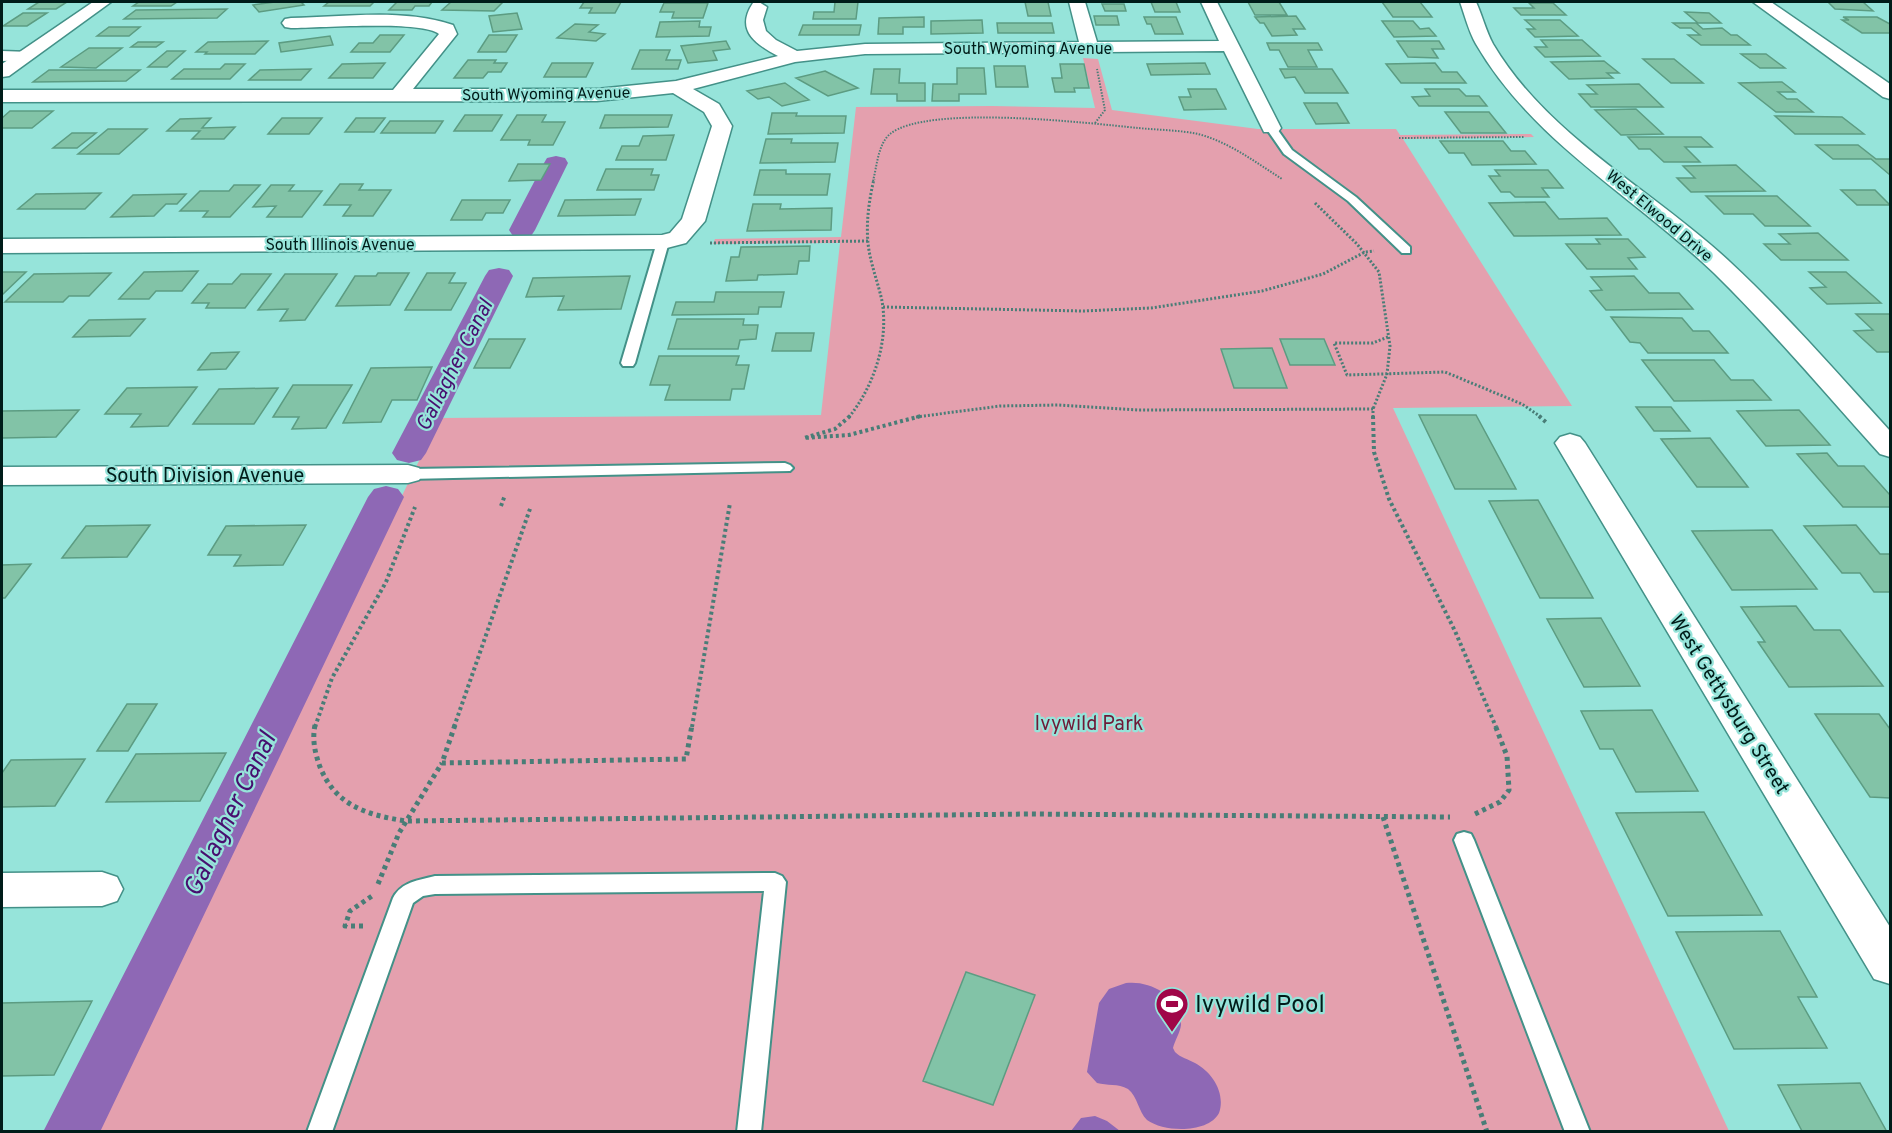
<svg xmlns="http://www.w3.org/2000/svg" width="1892" height="1133" font-family="Overpass,sans-serif">
	<rect width="100%" height="100%" fill="#96e4da"/>
	<path fill="#e4a0ae" d="M1083 58 1098 59 1112 110 1258 129H1396L1400 135 1531 134 1534 137 1403 139 1572 406 1393 408 1729 1131 91 1132 440 418 821 415 840 243 713 244 715 239 841 237 856 107 992 106 1095 108Z"/>
	<path fill="#8e68b5" d="M1126 983C1151 980 1181 997 1181 1025 1180 1033 1175 1040 1173 1048L1175 1052C1181 1058 1188 1059 1195 1063 1212 1072 1226 1093 1219 1113 1209 1133 1165 1133 1147 1120 1138 1111 1138 1097 1128 1089 1118 1083 1107 1086 1097 1083L1087 1072 1099 1003 1109 989Z
		M1095 1116 1107 1121 1120 1131H1071L1081 1118Z"/>
	<g fill="none" stroke-linecap="round" stroke-linejoin="round">
		<path fill="#8e68b5" fill-rule="evenodd" d="M556 156 565 158 568 163 535 230 531 236 522 238 513 236 509 230 544 163 547 158Z
			M499 268 509 270 513 276 426 453 421 460 409 463 397 460 392 453 485 276 489 270Z
			M386 486 398 489 404 497 100 1132H43L368 497 374 489Z"/>
	</g>
	<path fill="#82c3a7" stroke="#5c9c82" stroke-width="1.5" d="M39 2H67L56 9H28Z
		M139 2H177L171 6H133Z
		M275 2H301L304 5 259 12 253 5Z
		M329 2H374L370 6H324Z
		M397 2H432L429 6H415L412 10H389Z
		M451 2H503L494 11 442 10Z
		M584 2H621L615 13H589L592 8H580Z
		M835 2H858L856 19H813L814 12H834Z
		M1025 2H1048L1051 16H1028Z
		M1151 2H1176L1180 12H1155Z
		M1248 2H1279L1287 15H1255Z
		M1382 2H1420L1432 17H1393Z
		M1828 2H1863L1873 11 1835 9Z
		M664 3H708L703 18H672L674 12H660Z
		M1529 3H1553L1566 15H1521L1514 8H1534Z
		M1102 4H1124L1126 11H1105Z
		M227 9 217 18 124 19 136 10Z
		M1685 12 1709 13 1721 23H1698Z
		M23 13H47L27 26H3Z
		M517 13 522 29 493 32 489 16Z
		M1094 16H1117L1119 25H1096Z
		M1296 16 1305 29H1293L1297 35 1272 36 1264 23H1260L1255 17Z
		M924 17V27H903V34H878L879 18Z
		M1144 17H1176L1183 34H1155L1151 24H1147Z
		M1843 17H1877L1890 24V33H1862L1842 20H1849Z
		M982 20 983 33 931 34V21Z
		M1525 20H1560L1578 36 1535 37 1527 29H1535Z
		M700 21 699 27H711L709 36 656 37 660 22Z
		M1382 21H1413L1420 29 1429 28 1436 36 1394 37Z
		M997 23H1052L1054 33H998Z
		M1673 23H1696L1703 29 1722 28 1731 35H1737L1750 45H1701L1688 35H1700L1691 28H1680Z
		M575 24 598 25 589 32 605 34 596 41 557 38Z
		M803 25H861L859 35H799Z
		M109 27H140L129 36H97Z
		M380 35H404L390 52H351L359 43H373Z
		M489 35H517L506 52H478Z
		M330 36 333 45 281 52 279 43Z
		M1541 40H1582L1600 56 1545 57 1535 47H1547Z
		M268 41 255 54H205L207 52H196L208 42Z
		M726 41 730 49 713 51 717 60 688 63 681 46Z
		M1397 41H1439L1444 49H1432L1438 58 1408 57Z
		M138 42H163L156 47H131Z
		M1267 43H1318L1322 50H1308L1317 67H1288L1279 50H1270Z
		M89 48H122L96 68 61 67Z
		M640 50H670L666 60H681L678 69H632Z
		M167 51H185L167 67H148Z
		M1741 54H1766L1785 68H1760Z
		M1643 59H1674L1703 83H1671Z
		M468 60H496L494 63H507L501 72H488L483 78H454Z
		M1604 61 1619 73H1607L1613 78 1569 79 1551 62Z
		M385 63 373 78H329L342 64Z
		M552 63H593L586 77H544Z
		M1205 63 1210 74 1151 75 1147 64Z
		M1435 63 1442 72H1457L1466 83H1401L1386 64Z
		M225 64H245L230 79H172L184 69H220Z
		M1060 64H1084L1089 88H1074L1075 92H1055L1052 78H1062Z
		M994 66H1025L1028 87H996Z
		M957 68H984L986 94H959V101H932L933 84H957Z
		M311 69 301 80H249L260 70Z
		M874 69H900L899 83H925V101H897V94H871Z
		M1280 69H1332L1348 93H1305L1295 77 1285 78Z
		M49 70H140L126 81 33 82Z
		M825 71 858 88 828 96 796 78Z
		M1782 82 1795 92H1778L1787 99H1797L1813 112H1776L1739 83Z
		M785 83 809 100 782 106 769 97 758 99 747 91Z
		M1639 84 1663 107H1591L1579 94H1597L1587 85Z
		M1188 89H1216L1226 109 1184 110 1179 97H1191Z
		M1425 89H1459L1466 96H1479L1487 106H1419L1412 97 1430 96Z
		M1304 103H1337L1349 123 1316 124Z
		M1636 109 1663 134 1621 135 1595 110Z
		M10 111H53L32 128H2V118Z
		M1445 112H1489L1506 133H1461Z
		M772 113H797L796 116H846L844 133 768 134Z
		M465 115H502L492 131H454Z
		M517 115H546L542 122H565L553 145H528L530 140H501Z
		M605 115H672L668 127 600 128Z
		M1775 116 1842 117 1864 134H1795Z
		M211 118 202 128 235 127 224 139H192L200 131H167L180 119Z
		M282 118H322L309 134H268Z
		M356 118H385L374 132H345Z
		M390 121H443L435 133H381Z
		M108 129H147L119 154H78Z
		M72 133H96L77 148H53Z
		M674 135 666 160H616L622 146H639L643 136Z
		M1628 137H1701L1712 147H1685L1700 162H1664L1650 149H1639Z
		M766 139H792L791 143H838L835 162 760 163Z
		M1440 141H1503L1511 151H1525L1536 164 1472 165 1464 153H1449Z
		M1816 145H1858L1876 159H1890V175L1871 159H1833Z
		M518 164H550L541 180 509 181Z
		M1736 165 1765 191 1691 192 1677 178H1695L1683 166Z
		M606 169H653L651 175H659L654 190H597Z
		M760 170H786V174H830L827 195H754Z
		M1495 170H1548L1563 188H1542L1549 197H1515L1510 192H1501L1489 176H1500Z
		M340 184H363L359 190H391L373 216H343L351 205H324Z
		M234 185H260L230 217H203L208 211H180L200 191H229Z
		M271 185H294L289 191H322L302 217H267L276 206 253 207Z
		M1841 190H1875L1890 205H1857Z
		M101 193 85 209H18L36 194Z
		M186 194 177 204H166L154 216 111 217 133 195Z
		M1706 196H1777L1810 226H1765L1753 214H1724Z
		M641 199 635 215 558 216 565 200Z
		M462 200H510L503 213H486L482 220H451Z
		M1545 202 1559 219 1607 218 1621 235 1514 236 1489 203Z
		M753 204H781L780 209 832 208 831 230 747 231Z
		M1818 233 1848 260H1781L1764 244H1790L1779 234Z
		M1596 239H1628L1645 257 1628 258 1637 269H1587L1566 244H1600Z
		M810 246 809 261H799L797 274 758 275 757 280 726 281 731 257H739L741 247Z
		M198 271 182 291H156L149 299H119L144 272Z
		M2 272H26L2 295Z
		M1809 272H1846L1881 303 1827 304 1810 288 1826 287Z
		M111 273 89 296H69L63 302H5L34 274Z
		M378 273H409L390 305 336 306 355 276H376Z
		M427 273H455L449 283H466L451 310H405Z
		M241 274H271L245 308H206L209 303H192L208 284H232Z
		M285 274H337L305 320 280 321 288 309 258 310Z
		M630 276 621 309 558 310 564 296 526 297 533 278Z
		M1634 276 1649 293H1679L1693 309 1606 310 1590 291 1602 290 1591 277Z
		M716 292H784L781 307H759L758 314 672 315 676 302H714Z
		M1856 314H1890V352H1877L1854 331 1873 330Z
		M1611 317 1682 318 1693 331H1709L1728 353H1648L1640 343 1630 342Z
		M145 319 130 336 73 337 89 320Z
		M677 319H744L743 325H758L756 339 740 340 738 349H668Z
		M776 333H814L811 351H772Z
		M489 339H525L510 368H474Z
		M1280 339H1324L1335 365H1290Z
		M1272 348 1287 388H1234L1221 349Z
		M239 352 226 369 198 370 211 353Z
		M659 356H739L736 365H749L744 389H732L730 400H665L670 385H650Z
		M1642 360H1714L1731 380H1753L1771 400 1674 401Z
		M432 367 417 400H392L381 422 343 423 371 368Z
		M293 385H352L326 428 292 429 299 417H273Z
		M197 387 168 426 131 427 141 414H105L127 388Z
		M278 388 254 424H193L219 389Z
		M1636 407H1671L1690 431H1654Z
		M79 410 56 437 2 438V411Z
		M1799 410 1830 445 1766 446 1737 411Z
		M1419 415H1476L1516 489H1455Z
		M1710 438 1748 487H1697L1661 439Z
		M1827 453 1838 466H1864L1890 495V507H1843L1797 454Z
		M1538 500 1593 598H1540L1489 501Z
		M150 525 127 557 62 558 86 526Z
		M306 525 283 565 234 566 241 555H208L226 526Z
		M1856 525 1880 554H1890V592H1874L1860 573H1842L1804 526Z
		M1772 530 1817 589 1732 590 1692 531Z
		M31 564 5 598H2V565Z
		M1796 606 1814 630H1840L1883 686 1789 687 1758 642H1765L1741 607Z
		M1601 618 1640 686 1584 687 1547 619Z
		M127 704H157L128 751H97Z
		M1652 710 1698 791 1636 792 1613 749H1600L1581 711Z
		M1815 714H1879L1890 729V798L1870 797Z
		M226 753 200 801 106 802 136 754Z
		M85 759 55 806 2 807V773L11 760Z
		M1704 812 1762 915 1668 916 1616 813Z
		M1780 931 1817 997H1798L1827 1048 1734 1049 1676 932Z
		M966 972 1035 995 993 1105 923 1081Z
		M92 1001 54 1075 2 1076V1003Z
		M1860 1083 1887 1132 1802 1131 1778 1085Z"/>
	<g fill="none" stroke-linecap="round" stroke-linejoin="round">
		<g stroke="#439188" stroke-width="4">
			<path id="lane" d="M1267 126H1275L1292 150 1356 197 1410 247V253H1402L1348 201 1284 154 1266 128Z
				M663 238 669 242 635 363 633 366H623L621 363 657 242Z
				M785 463 790 465 793 468 790 471 408 479 400 474 408 469Z
				M1464 832 1471 834 1474 840 1590 1132H1565L1454 840 1457 834Z
				M775 873 782 876 786 882 761 1132H737L764 891 435 894 423 896 413 903 332 1132H307L393 898C401 882 419 880 435 876Z"/>
		</g>
		<g stroke="#439188" stroke-width="3">
			<path id="street" d="M759 2 767 7 763 20 766 31 776 40 797 51 865 44 1079 42 1069 2H1085L1097 42 1219 41 1201 2H1217L1281 128 1278 132H1264L1224 51 865 54 795 62 693 89 719 104 732 126 705 221 686 243 663 249 2 253V239L662 235 670 233 682 219 712 126 704 112 673 93 597 101 2 102V90H393L439 34C422 20 318 28 291 28L285 27 282 23 285 19 291 18C343 17 403 8 453 25L457 34 413 89H597L676 81 778 56C755 44 735 30 753 3Z
				M1460 2H1476C1482 15 1486 31 1493 44 1548 137 1653 190 1730 262 1787 315 1838 374 1890 431V457L1880 454C1825 393 1772 330 1714 273 1635 197 1533 142 1476 44 1469 32 1465 16 1460 2Z
				M2 51 30 52 33 56 30 60 2 61Z
				M1570 434 1580 437 1585 443 1890 927V984L1874 979 1555 443 1560 437Z
				M408 465 419 468 423 474 419 480 408 483 2 485V467Z
				M102 872 117 877 123 889 117 901 102 906 2 907V873Z"/>
		</g>
		<g stroke="#439188" stroke-width="3">
			<path id="secondary" d="M93 2H111L9 76 2 77V64Z
				M1753 2H1771L1890 84V99L1883 97Z"/>
		</g>
		<path stroke="#497d77" stroke-width="2" stroke-dasharray="1.5 1.5" stroke-linecap="butt" d="M1095 123 1105 110 1097 69
			M1399 138 1525 137
			M873 181C877 166 878 144 890 134 927 104 1088 123 1138 128 1158 130 1179 130 1198 134 1229 142 1255 162 1282 179"/>
		<path stroke="#497d77" stroke-width="3" stroke-dasharray="2 2" stroke-linecap="butt" d="M1315 203 1357 244 1379 272 1390 346 1387 374 1373 409
			M710 243 868 241
			M883 307 1083 311 1151 308 1262 291 1323 274 1365 252 1374 251
			M1388 337 1373 343H1334L1347 375 1445 372 1522 404 1541 417
			M849 417C874 386 889 341 882 301 878 282 870 263 868 243 866 222 869 200 874 179
			M916 417 1000 406 1058 405 1139 410 1373 409V417"/>
		<path stroke="#497d77" stroke-width="4" stroke-dasharray="3 3" stroke-linecap="butt" d="M850 416 835 429 804 438 849 435 921 416
			M1373 416 1374 452 1389 499 1455 631 1496 727
			M1539 416 1548 424
			M501 506 505 495
			M315 727 332 678 386 582 415 507
			M454 727 531 506
			M692 727 730 503"/>
		<path stroke="#497d77" stroke-width="5" stroke-dasharray="4 4" stroke-linecap="butt" d="M315 725C312 740 315 753 320 767 336 806 367 815 406 821L1030 814 1450 817
			M455 725 442 763 686 759 692 725
			M1475 814 1500 802 1509 790 1507 756 1495 725
			M1383 817 1487 1132
			M378 884 399 833 442 763
			M363 926H345L350 911 372 896"/>
		<use href="#lane" fill="#fff" fill-rule="evenodd"/>
		<use href="#street" fill="#fff" fill-rule="evenodd"/>
		<use href="#secondary" fill="#fff" fill-rule="evenodd"/>
	</g>
	<defs>
		<g id="stadium-pin" transform="scale(1.725)"><path d="M0 17L-7.5 6A9.5 9.5 0 1 1 7.5 6Z" fill="#a00648" stroke="#96e4da"/><path d="M0-5a6.5 5 0 1 0 0 10a6.5 5 0 1 0 0-10ZM-3.5-1.8h7v3.6h-7Z" fill="#fff"/></g>
	</defs>
	<g fill-rule="evenodd">
		<use href="#stadium-pin" x="1172" y="1004"/>
	</g>
	<g text-anchor="middle" stroke-width="4.5" stroke-linejoin="round" paint-order="stroke">
		<g font-size="16" fill="#001c19" stroke="#96e4da">
			<text x="1028" y="54">South Wyoming Avenue</text>
			<text transform="translate(546 93) rotate(-1)" y="6">South Wyoming Avenue</text>
			<text transform="translate(1660 215) rotate(40)" y="6">West Elwood Drive</text>
			<text x="340" y="250">South Illinois Avenue</text>
		</g>
		<g font-size="20" fill="#001c19" stroke="#96e4da">
			<text x="205" y="482">South Division Avenue</text>
			<text transform="translate(1730 704) rotate(58)" y="7">West Gettysburg Street</text>
		</g>
		<g font-size="20" fill="#6f1936" stroke="#96e4da">
			<text x="1089" y="730">Ivywild Park</text>
		</g>
		<g font-size="21" font-style="italic" fill="#470f6f" stroke="#96e4da">
			<text transform="translate(454 365) rotate(-63)" y="7">Gallagher Canal</text>
		</g>
		<g font-size="24" fill="#001c19" stroke="#96e4da" text-anchor="start">
			<text x="1195" y="1012">Ivywild Pool</text>
		</g>
		<g font-size="26" font-style="italic" fill="#470f6f" stroke="#96e4da">
			<text transform="translate(229 814) rotate(-64)" y="9">Gallagher Canal</text>
		</g>
	</g>
	<rect width="1892" height="1133" fill="none" stroke="#001c19" stroke-width="6"/>
</svg>
